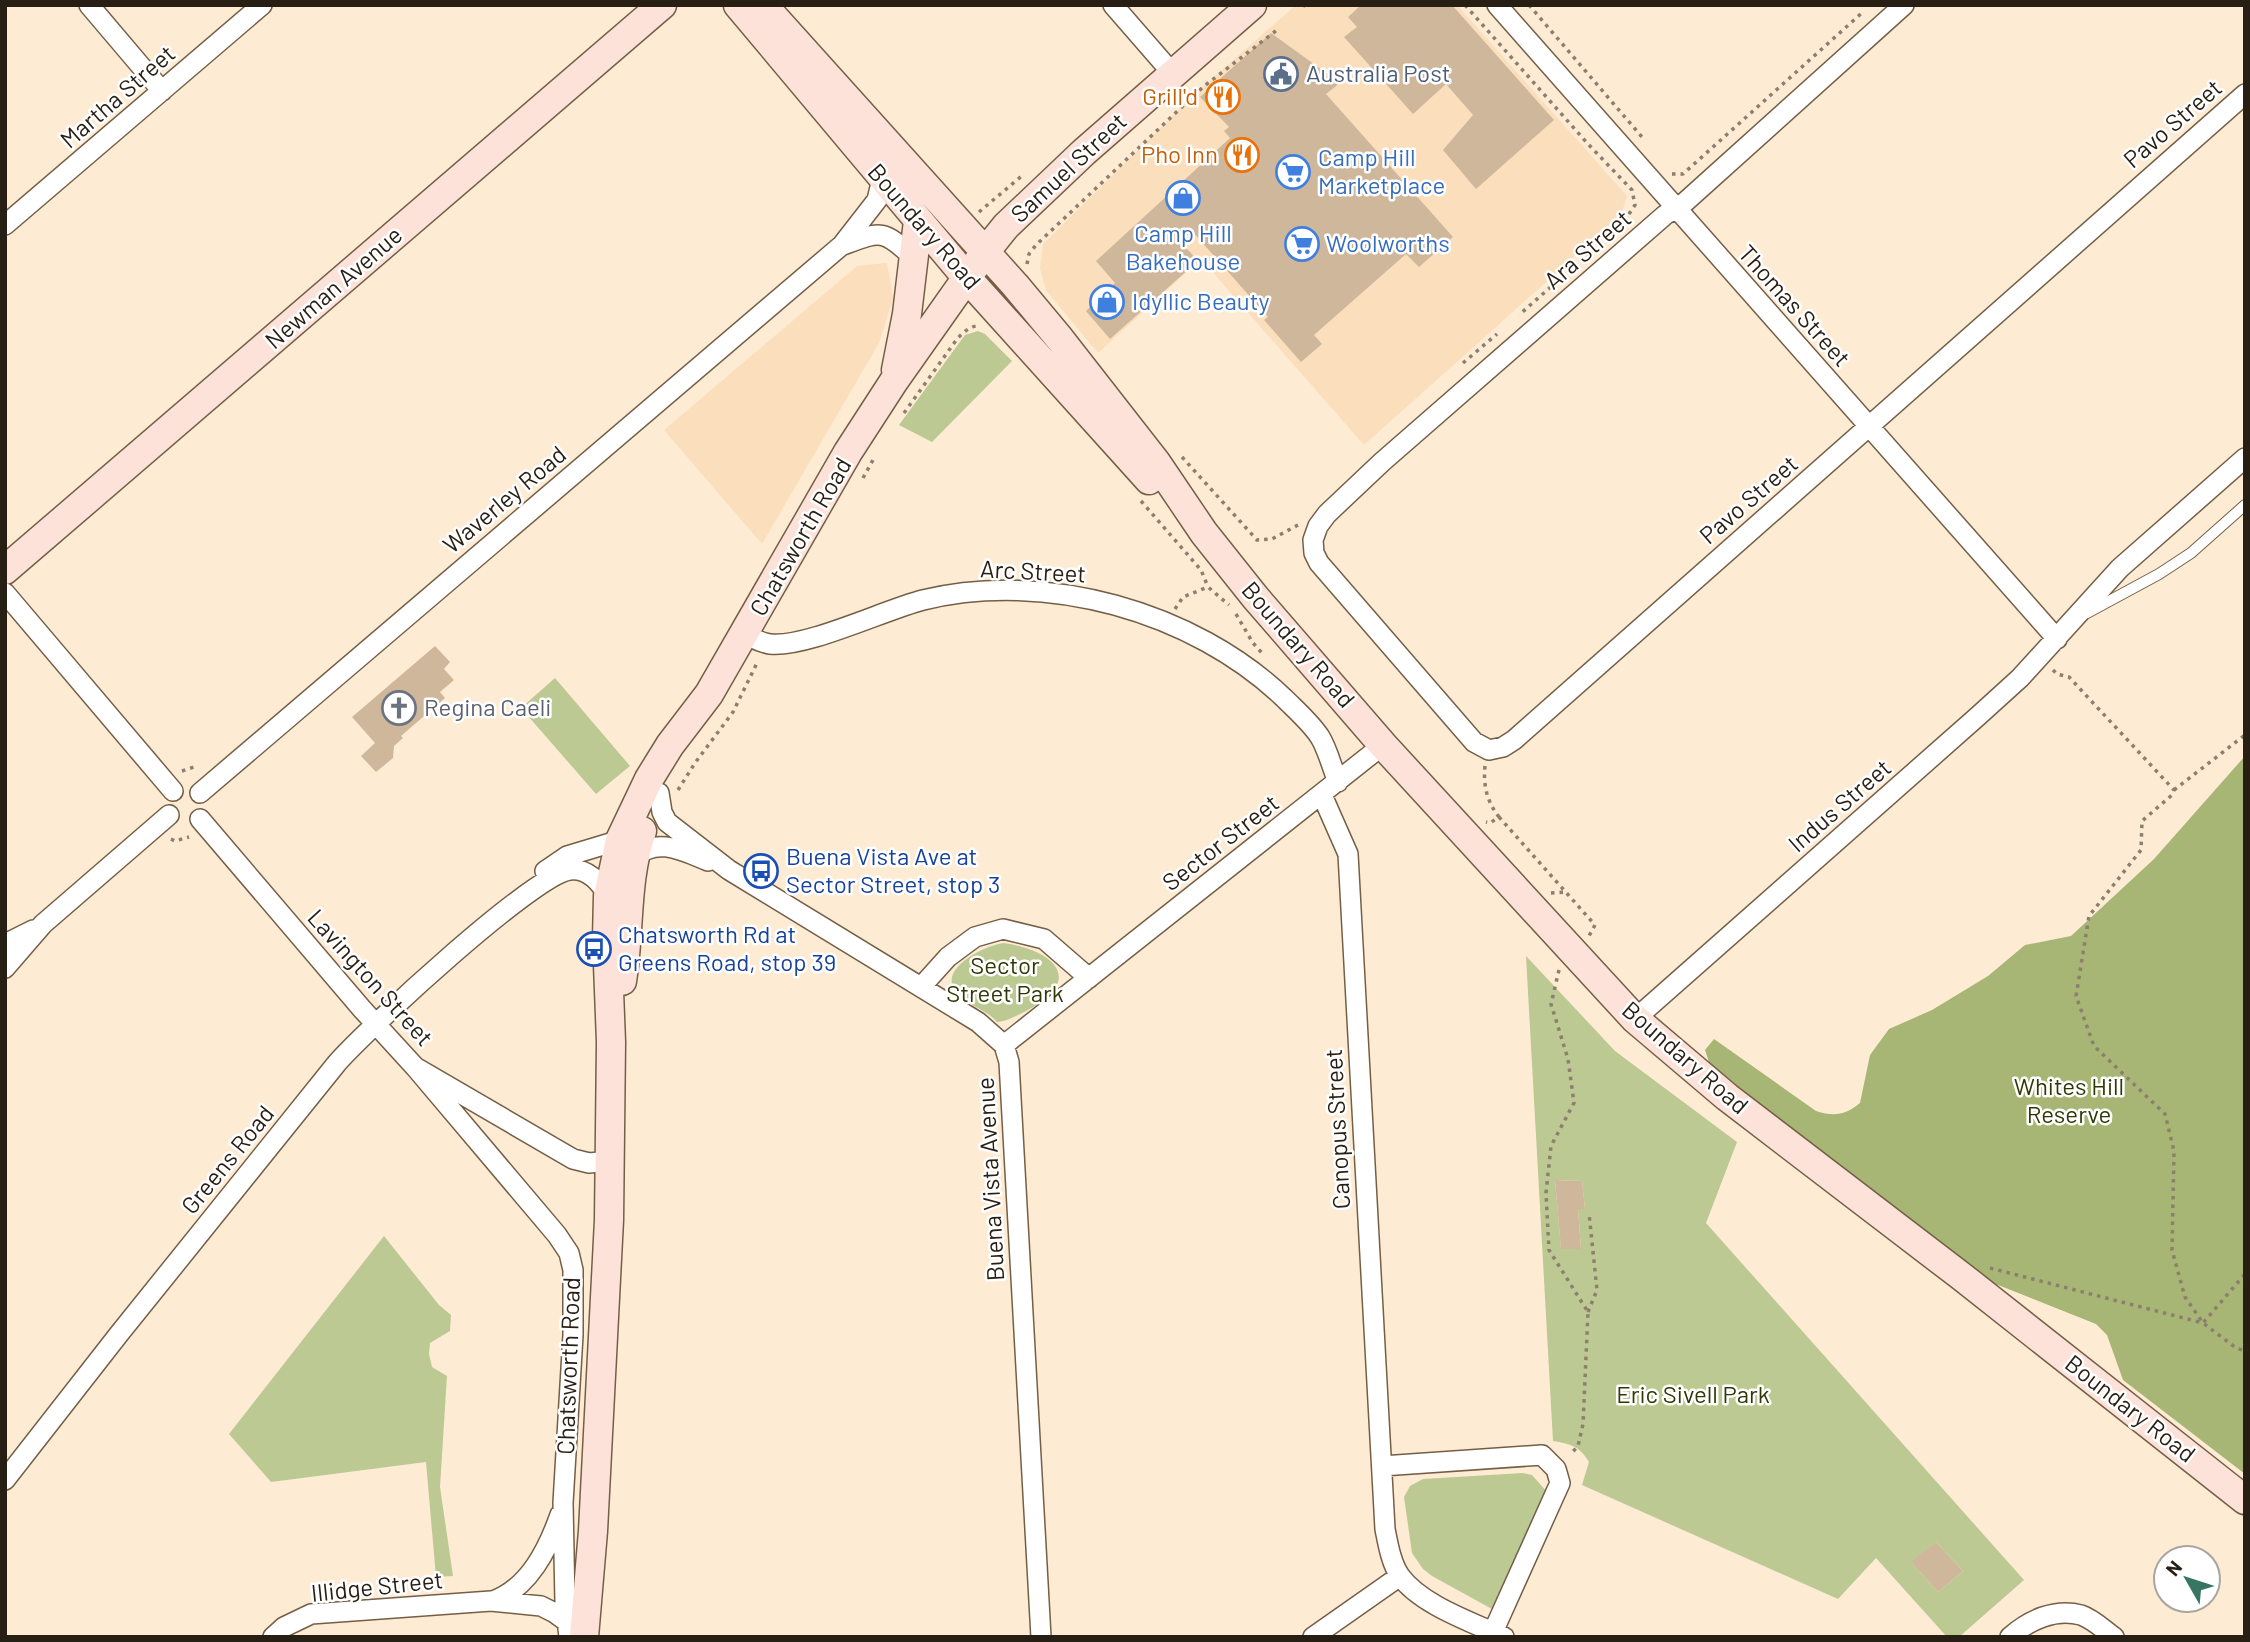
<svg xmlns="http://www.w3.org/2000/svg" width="2250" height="1642" font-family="Barlow,sans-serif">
	<rect width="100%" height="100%" fill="#feebd4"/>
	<path fill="#fbdebb" d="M1296 5H1457L1627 196 1621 215 1364 445 1201 259 1098 353 1046 290 1040 268 1043 244 1198 91Z
		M887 263 893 299 879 343 762 544 664 430 857 266Z"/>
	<path fill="#bcc993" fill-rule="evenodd" d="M978 331 985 334 1012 361 932 442 899 425 965 335Z
		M555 678 630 766 596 794 521 708Z
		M1004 943C1053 950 1086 979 1028 1010 1018 1015 1008 1021 997 1022 986 1009 968 1006 957 993 935 969 986 945 1004 943Z
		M1526 956 1615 1051 1737 1142 1706 1223 2024 1580 1959 1637H1947L1876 1558 1838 1599 1582 1485 1589 1462C1580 1446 1570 1444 1553 1441ZM1555 1180 1582 1181 1585 1209H1578L1581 1249 1561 1248ZM1936 1542 1963 1571 1938 1592 1912 1563Z
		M384 1236 439 1305 451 1315 450 1331 430 1343 429 1354 432 1367 447 1376 440 1487 453 1576 436 1577 426 1462 271 1482 229 1434Z
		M1523 1473 1532 1475 1548 1493 1492 1609 1432 1576 1423 1569 1412 1553 1404 1497 1410 1486 1423 1479Z"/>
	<path fill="#a7b674" d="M2245 756V1474L2123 1380 2107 1335 2096 1324 1988 1281 1710 1065 1705 1050 1714 1039 1816 1111C1835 1117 1845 1115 1860 1103L1870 1055 1889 1029 1932 1010 1988 976 2025 945 2071 936 2154 859Z"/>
	<path fill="#cfb79c" d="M1361 5H1452L1554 120 1476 189 1443 150 1473 115 1446 84 1413 114 1344 37 1357 27 1348 17Z
		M1271 33 1340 83 1326 94 1453 237 1419 267 1406 254 1314 335 1322 344 1301 362 1264 320 1268 317 1192 231 1180 241 1198 261 1110 339 1086 311 1115 283 1096 261 1230 138 1224 131 1229 127 1200 97Z
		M435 646 450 662 444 669 454 680 440 692 445 698 401 736 403 738 394 746 393 758 376 772 361 756 375 743 352 717Z
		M1555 1180 1582 1181 1585 1209H1578L1581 1249H1561Z
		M1936 1542 1963 1571 1938 1592 1911 1562Z"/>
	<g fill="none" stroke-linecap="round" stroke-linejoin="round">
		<g stroke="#745f46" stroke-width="12">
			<path id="lane" d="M2087 613 2159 574 2191 553 2245 505"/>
		</g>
		<g stroke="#745f46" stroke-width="22">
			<path id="street" d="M89 5 162 91
				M1113 5 1173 74
				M1497 5 2057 639
				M1904 5 1684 203 1665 215 1382 462 1327 514 1318 526 1313 540 1314 553 1319 563 1474 742 1489 750 1503 747 1514 740 2245 94
				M5 225 262 5
				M843 245C881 231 882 229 913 257
				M5 593 173 791
				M745 635C753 638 762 643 770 644 806 648 884 610 923 600 1045 570 1193 611 1284 698 1296 710 1311 723 1320 737 1328 750 1332 768 1338 782
				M200 793 842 245 877 200 882 179
				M659 793 662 812 667 822 729 870 978 1022 1004 1045 1009 1062 1041 1637
				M1322 795 1348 854 1385 1529C1388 1544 1391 1563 1400 1576 1421 1605 1472 1622 1504 1637
				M200 819 362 1009 415 1067 573 1159 589 1163 610 1161
				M634 858C657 836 683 851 708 861
				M545 871 567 856 620 840
				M5 944 33 930
				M5 968 43 924 169 815
				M921 987 948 957 975 937 1003 929 1044 939 1089 978
				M1635 1019 1977 717 2020 678 2120 568 2245 458
				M1004 1045 1383 745
				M415 1067 557 1235 569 1253 573 1270V1335L563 1503 565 1603 569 1637
				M1382 1466 1542 1455 1556 1469 1560 1483 1493 1632
				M5 1480 119 1334 337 1063C367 1029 534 874 570 870 587 868 600 882 608 896
				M493 1601C529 1588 548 1549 560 1515
				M273 1637 284 1627 311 1614 491 1601 541 1606 555 1613 566 1621
				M1313 1637 1400 1576
				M2010 1637C2029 1620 2055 1608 2081 1615 2093 1619 2104 1630 2114 1637"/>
		</g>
		<g stroke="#745f46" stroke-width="31">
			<path id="secondary" d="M738 5 967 278 1149 480
				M763 5 1015 285 1060 339 1156 462 1204 533 1255 597 1383 745 1635 1019 1727 1097 1961 1276 2245 1500
				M896 370 907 314 918 221
				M5 570 662 5
				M622 981C630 931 625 879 642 831
				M584 1637 593 1531 609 1220 611 1042 607 939 608 896 620 840 649 779 670 745 709 694 848 452 894 381 985 252 1006 226 1084 152 1252 5"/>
		</g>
		<path stroke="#8c7f6e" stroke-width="3.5" stroke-dasharray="3.5 5" stroke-linecap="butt" d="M1465 5 1588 144 1632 190 1635 205 1623 223 1519 315
			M1529 5 1642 137
			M1303 7 1304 5
			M1672 174H1683L1864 11
			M979 212 1024 174
			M1027 264 1029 254 1036 245 1203 87 1277 30
			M1463 363 1497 334
			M904 413 957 339C963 333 970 325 980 326
			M1182 457 1257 540 1272 539 1298 525
			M863 478 873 460
			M1141 501 1201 570 1208 587
			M1175 609 1183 597 1208 587 1229 605
			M1236 614 1253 643 1262 653
			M2053 670 2057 674 2069 677 2174 790 2172 795 2142 821 2141 850 2089 916 2076 996 2094 1046 2165 1114 2174 1151 2172 1250 2185 1297 2203 1323 2236 1348 2245 1351
			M1485 766C1483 785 1487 802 1499 817L1490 823 1486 822
			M182 771 197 766
			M678 790 695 763 733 712 758 661
			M2174 790 2245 735
			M1499 817 1595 925 1589 936
			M171 839 175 841 189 837
			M1551 893 1566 892
			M1559 970 1551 1004 1568 1059 1574 1103 1551 1146 1546 1193 1549 1250 1588 1312 1583 1424 1578 1446 1570 1455
			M1990 1268 2203 1323 2245 1274
			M1588 1312 1597 1290 1589 1213"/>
		<use href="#lane" stroke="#fff" stroke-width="10"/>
		<use href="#street" stroke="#fff" stroke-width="19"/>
		<use href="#secondary" stroke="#fde2da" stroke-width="28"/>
	</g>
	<defs>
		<g id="civic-ring" transform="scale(1.75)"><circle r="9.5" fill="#fff" stroke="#5c6f8a" stroke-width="1.5"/><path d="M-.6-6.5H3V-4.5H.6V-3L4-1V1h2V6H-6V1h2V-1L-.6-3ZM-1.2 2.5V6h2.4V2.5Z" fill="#5c6f8a"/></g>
		<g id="restaurant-ring" transform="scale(1.75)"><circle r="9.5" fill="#fff" stroke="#e8710a" stroke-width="1.5"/><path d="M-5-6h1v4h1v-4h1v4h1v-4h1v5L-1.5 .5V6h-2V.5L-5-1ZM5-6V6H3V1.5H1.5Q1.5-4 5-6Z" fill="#e8710a"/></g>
		<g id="supermarket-ring" transform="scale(1.75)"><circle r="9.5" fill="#fff" stroke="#3f7fe0" stroke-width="1.5"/><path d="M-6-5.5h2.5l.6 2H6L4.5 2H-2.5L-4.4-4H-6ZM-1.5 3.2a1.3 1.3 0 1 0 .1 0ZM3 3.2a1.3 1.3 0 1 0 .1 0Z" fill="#3f7fe0"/></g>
		<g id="shop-ring" transform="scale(1.75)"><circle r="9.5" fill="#fff" stroke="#3f7fe0" stroke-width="1.5"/><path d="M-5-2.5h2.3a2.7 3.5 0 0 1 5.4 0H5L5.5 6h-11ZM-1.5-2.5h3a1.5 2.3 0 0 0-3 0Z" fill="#3f7fe0"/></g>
		<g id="church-ring" transform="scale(1.75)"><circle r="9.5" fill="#fff" stroke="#6b7280" stroke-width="1.5"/><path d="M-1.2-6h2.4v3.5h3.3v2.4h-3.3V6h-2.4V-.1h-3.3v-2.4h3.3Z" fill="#6b7280"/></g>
		<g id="bus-ring" transform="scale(1.75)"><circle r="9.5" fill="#fff" stroke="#1a4fb4" stroke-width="1.5"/><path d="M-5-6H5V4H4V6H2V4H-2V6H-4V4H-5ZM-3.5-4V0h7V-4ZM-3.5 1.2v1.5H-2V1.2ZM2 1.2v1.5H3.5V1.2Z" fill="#1a4fb4"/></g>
	</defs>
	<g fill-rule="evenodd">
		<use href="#civic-ring" x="1281" y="74"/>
		<use href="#restaurant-ring" x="1223" y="97"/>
		<use href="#restaurant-ring" x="1242" y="155"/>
		<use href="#supermarket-ring" x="1293" y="172"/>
		<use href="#shop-ring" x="1183" y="198"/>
		<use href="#supermarket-ring" x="1302" y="244"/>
		<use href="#shop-ring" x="1107" y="302"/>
		<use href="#church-ring" x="399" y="708"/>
		<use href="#bus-ring" x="761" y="871"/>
		<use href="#bus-ring" x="594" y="949"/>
	</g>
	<g text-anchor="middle" stroke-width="5" stroke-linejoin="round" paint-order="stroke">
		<g font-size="24" fill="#4e5e75" stroke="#fff" text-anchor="start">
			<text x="1306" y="82">Australia Post</text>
		</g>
		<g font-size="24" fill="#271f14" stroke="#fff">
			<text transform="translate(118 97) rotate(-41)" y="8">Martha Street</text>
			<text transform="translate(2173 124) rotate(-41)" y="8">Pavo Street</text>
			<text transform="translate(1069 168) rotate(-43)" y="8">Samuel Street</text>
			<text transform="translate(924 227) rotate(49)" y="8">Boundary Road</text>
			<text transform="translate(1588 250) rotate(-41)" y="8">Ara Street</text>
			<text transform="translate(334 288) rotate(-41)" y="8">Newman Avenue</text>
			<text transform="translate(1794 306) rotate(48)" y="8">Thomas Street</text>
			<text transform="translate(505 500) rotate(-40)" y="8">Waverley Road</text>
			<text transform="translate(1749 500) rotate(-41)" y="8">Pavo Street</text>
			<text transform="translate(801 537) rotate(-60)" y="8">Chatsworth Road</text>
			<text transform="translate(1033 572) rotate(3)" y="8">Arc Street</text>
			<text transform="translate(1298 645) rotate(49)" y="8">Boundary Road</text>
			<text transform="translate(1840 806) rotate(-41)" y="8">Indus Street</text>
			<text transform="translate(1221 843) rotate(-38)" y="8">Sector Street</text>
			<text transform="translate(370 978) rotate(48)" y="8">Lavington Street</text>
			<text transform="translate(1685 1058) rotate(41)" y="8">Boundary Road</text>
			<text transform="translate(1338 1129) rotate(-93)" y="8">Canopus Street</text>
			<text transform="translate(228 1160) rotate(-51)" y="8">Greens Road</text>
			<text transform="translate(991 1179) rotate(-93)" y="8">Buena Vista Avenue</text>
			<text transform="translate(569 1366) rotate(-88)" y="8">Chatsworth Road</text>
			<text transform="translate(2130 1409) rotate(38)" y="8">Boundary Road</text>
			<text transform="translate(377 1587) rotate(-6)" y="8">Illidge Street</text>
		</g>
		<g font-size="24" fill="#c56008" stroke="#fff" text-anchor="end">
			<text x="1198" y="105">Grill'd</text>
			<text x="1218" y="163">Pho Inn</text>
		</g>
		<g font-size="24" fill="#366cbe" stroke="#fff" text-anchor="start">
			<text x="1318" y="166">Camp Hill<tspan x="1318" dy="28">Marketplace</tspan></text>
			<text x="1183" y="242" text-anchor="middle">Camp Hill<tspan x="1183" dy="28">Bakehouse</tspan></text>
			<text x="1326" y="252">Woolworths</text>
			<text x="1132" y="310">Idyllic Beauty</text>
		</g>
		<g font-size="24" fill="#5b616d" stroke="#fff" text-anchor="start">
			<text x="424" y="716">Regina Caeli</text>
		</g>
		<g font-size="24" fill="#164399" stroke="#fff" text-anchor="start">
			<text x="786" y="865">Buena Vista Ave at<tspan x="786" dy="28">Sector Street, stop 3</tspan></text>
			<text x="618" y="943">Chatsworth Rd at<tspan x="618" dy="28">Greens Road, stop 39</tspan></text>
		</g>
		<g font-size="24" fill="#303905" stroke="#fff">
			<text x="1005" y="974">Sector<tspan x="1005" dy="28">Street Park</tspan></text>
			<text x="2069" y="1095">Whites Hill<tspan x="2069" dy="28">Reserve</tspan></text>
			<text x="1693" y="1403">Eric Sivell Park</text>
		</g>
	</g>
	<rect width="2250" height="1642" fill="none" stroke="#271f14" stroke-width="14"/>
	<g transform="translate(2187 1579) rotate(309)"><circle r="33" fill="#ffffff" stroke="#a9a5a1" stroke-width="2"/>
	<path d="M0-5L12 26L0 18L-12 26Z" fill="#387663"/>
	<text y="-10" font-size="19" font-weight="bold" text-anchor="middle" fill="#271f14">N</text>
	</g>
</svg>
